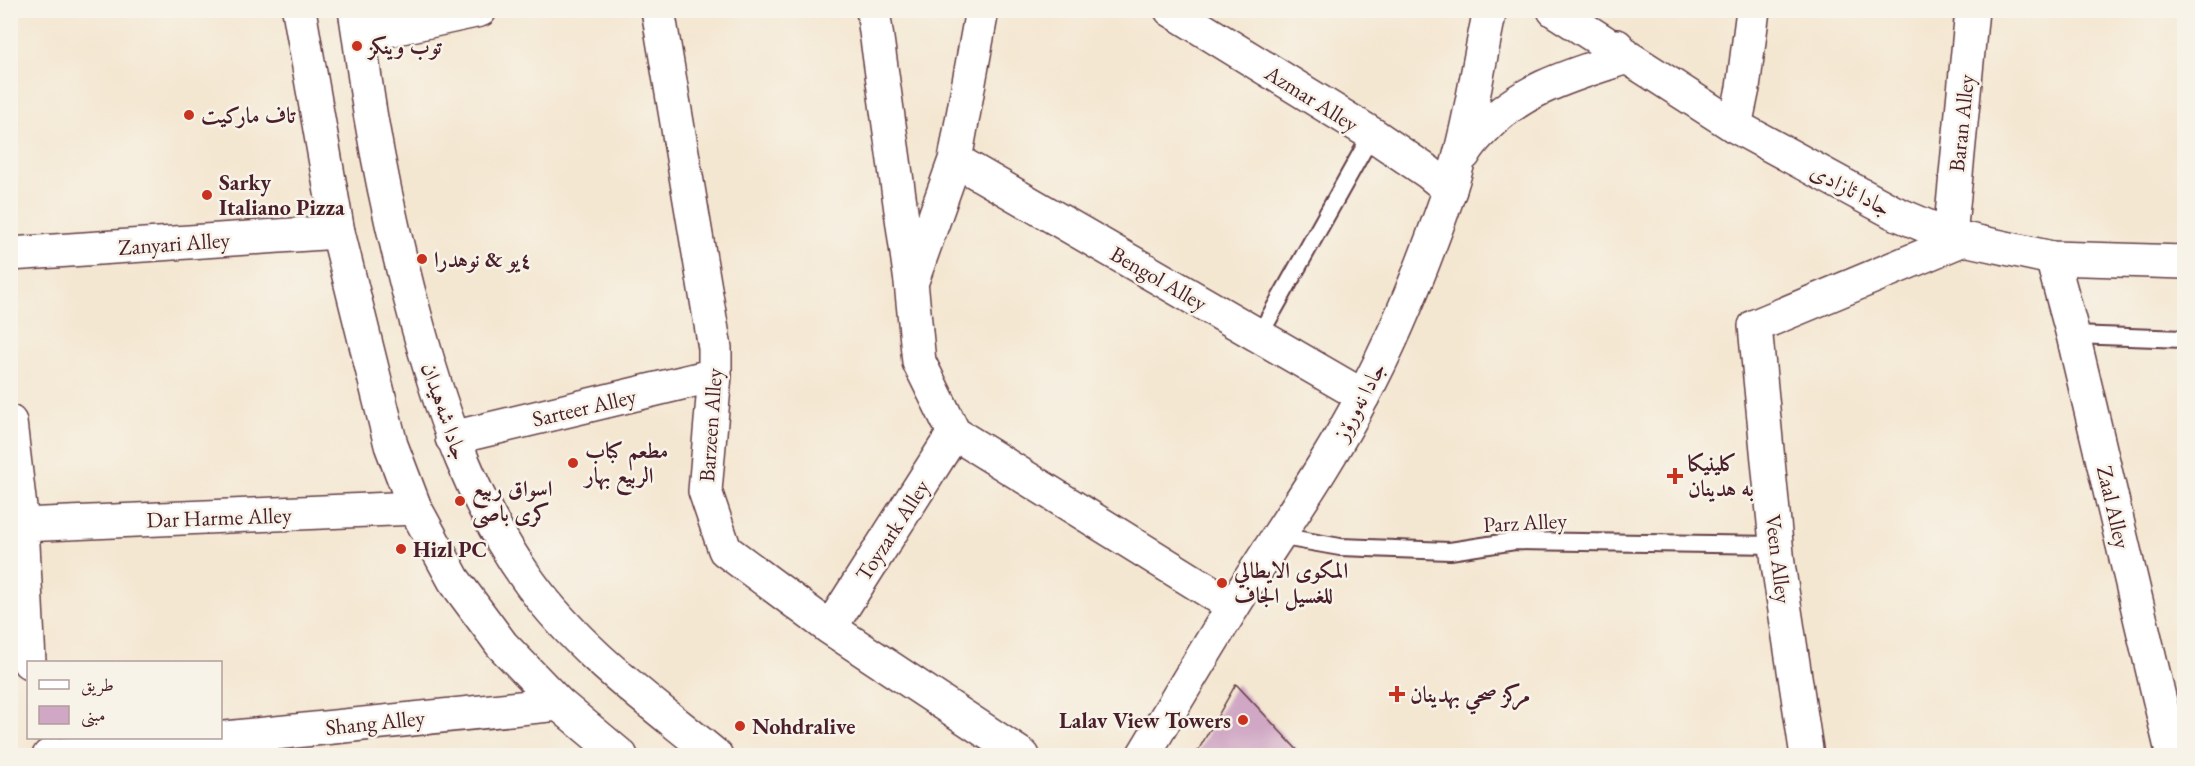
<svg xmlns="http://www.w3.org/2000/svg" width="2195" height="766" font-family="'EB Garamond',Amiri,serif">
	<rect width="100%" height="100%" fill="#f7f3e8"/>
	<filter id="ink" filterUnits="userSpaceOnUse"><feTurbulence type="fractalNoise" baseFrequency=".0167" numOctaves="2"/><feDisplacementMap in="SourceGraphic" scale="12" xChannelSelector="R" yChannelSelector="G"/><feConvolveMatrix kernelMatrix="1 2 1 2 8 2 1 2 1" color-interpolation-filters="sRGB"/></filter>
	<filter id="wash" filterUnits="userSpaceOnUse"><feTurbulence type="fractalNoise" baseFrequency=".008" numOctaves="4" result="noise"/><feDisplacementMap in="SourceGraphic" scale="24" xChannelSelector="R" yChannelSelector="G"/><feGaussianBlur stdDeviation="1.35" result="paint"/><feColorMatrix in="noise" values="0 0 0 0 0 0 0 0 0 0 0 0 0 0 0 0 0 1.4 0 .05"/><feComposite in="paint" operator="in"/></filter>
	<g filter="url(#wash)">
		<rect width="100%" height="100%" fill="#f4e7d2"/>
		<g id="blocks">
			<path fill="#d0a7c4" d="M1236 684 1303 756H1195Z"/>
		</g>
	</g>
	<g filter="url(#ink)">
		<use href="#blocks" fill-opacity="0" stroke="#643d44" stroke-width="1.5"/>
		<g fill="none" stroke-linecap="round" stroke-linejoin="round">
			<g stroke="#643d44" stroke-width="20">
				<path id="lane" d="M2073 335 2184 339
					M1259 336 1372 134
					M1278 536 1340 547 1450 551 1515 541 1776 545"/>
			</g>
			<g stroke="#643d44" stroke-width="36">
				<path id="street" d="M658 10 715 348V375L705 491 725 550 830 628 1023 756
					M873 10 911 282 919 362 954 433 1233 606
					M1171 10 1372 134 1428 172 1450 190
					M360 36 480 10
					M1735 126 1743 88 1753 10
					M955 160 1363 396
					M1950 236 1972 10
					M10 254 338 232
					M2052 258 2073 335 2173 756
					M912 281 955 160 982 10
					M10 422 22 525 29 662
					M452 438 715 375
					M22 525 415 508
					M830 628 954 433
					M49 756 559 704
					M1807 756 1778 564 1755 326 1964 239"/>
			</g>
			<g stroke="#643d44" stroke-width="36">
				<path id="secondary" d="M299 10 338 232 391 445 415 508 454 580 502 645 559 704 621 756
					M355 10C361 46 365 83 371 118 383 189 399 258 418 327 444 420 473 504 530 583 580 652 651 702 716 756
					M1554 10 1735 126 1893 212 1950 236 2052 258 2184 262
					M1464 154C1469 144 1476 137 1484 129 1522 88 1575 74 1627 57L1617 46
					M1143 756C1178 697 1213 638 1249 581 1288 520 1330 460 1363 396 1398 331 1425 261 1449 192 1469 133 1477 71 1490 10"/>
			</g>
			<use href="#lane" stroke="#fff" stroke-width="16"/>
			<use href="#street" stroke="#fff" stroke-width="33"/>
			<use href="#secondary" stroke="#fff" stroke-width="33"/>
		</g>
	</g>
	<g fill="#c8321e" stroke="#f7f3e8" stroke-width="2">
		<circle cx="357" cy="46" r="6"/>
		<circle cx="189" cy="115" r="6"/>
		<circle cx="207" cy="195" r="6"/>
		<circle cx="422" cy="259" r="6"/>
		<circle cx="573" cy="463" r="6"/>
		<path d="M1672 467h6v6h6v6h-6v6h-6v-6h-6v-6h6z"/>
		<circle cx="460" cy="501" r="6"/>
		<circle cx="401" cy="549" r="6"/>
		<circle cx="1222" cy="583" r="6"/>
		<path d="M1394 685h6v6h6v6h-6v6h-6v-6h-6v-6h6z"/>
		<circle cx="1243" cy="720" r="6"/>
		<circle cx="740" cy="726" r="6"/>
	</g>
	<g text-anchor="middle" stroke-width="5" stroke-linejoin="round" paint-order="stroke">
		<g font-size="22" font-weight="bold" fill="#4a1f2b" stroke="#f7f3e8" text-anchor="start">
			<text x="369" y="54">توب وينكز</text>
			<text x="201" y="123">تاف ماركيت</text>
			<text x="219" y="190">Sarky<tspan x="219" dy="25">Italiano Pizza</tspan></text>
			<text x="434" y="267">٤يو &amp; نوهدرا</text>
			<text x="585" y="458">مطعم كباب<tspan x="585" dy="25">الربيع بهار</tspan></text>
			<text x="1688" y="471">كلينيكا<tspan x="1688" dy="25">به هدينان</tspan></text>
			<text x="472" y="496">اسواق ربيع<tspan x="472" dy="25">كرى باصى</tspan></text>
			<text x="413" y="557">Hizl PC</text>
			<text x="1234" y="578">المكوى الايطالي<tspan x="1234" dy="25">للغسيل الجاف</tspan></text>
			<text x="1410" y="702">مركز صحي بهدينان</text>
			<text x="1231" y="728" text-anchor="end">Lalav View Towers</text>
			<text x="752" y="734">Nohdralive</text>
		</g>
		<g font-size="22" fill="#4a1f2b" stroke="#f7f3e8">
			<text transform="translate(1312 98) rotate(32)" y="8">Azmar Alley</text>
			<text transform="translate(1961 123) rotate(-84)" y="8">Baran Alley</text>
			<text transform="translate(1851 189) rotate(28)" y="8">جادا ئازادی</text>
			<text transform="translate(174 243) rotate(-4)" y="8">Zanyari Alley</text>
			<text transform="translate(1159 278) rotate(30)" y="8">Bengol Alley</text>
			<text transform="translate(1359 401) rotate(-62)" y="8">جادا نەورۆز</text>
			<text transform="translate(584 407) rotate(-13)" y="8">Sarteer Alley</text>
			<text transform="translate(445 411) rotate(71)" y="8">جادا شەهیدان</text>
			<text transform="translate(710 425) rotate(-86)" y="8">Barzeen Alley</text>
			<text transform="translate(2114 507) rotate(77)" y="8">Zaal Alley</text>
			<text transform="translate(219 517) rotate(-2)" y="8">Dar Harme Alley</text>
			<text transform="translate(1525 522) rotate(-3)" y="8">Parz Alley</text>
			<text transform="translate(892 530) rotate(-57)" y="8">Toyzark Alley</text>
			<text transform="translate(1779 559) rotate(83)" y="8">Veen Alley</text>
			<text transform="translate(375 722) rotate(-6)" y="8">Shang Alley</text>
		</g>
	</g>
	<rect width="2195" height="766" fill="none" stroke="#f7f3e8" stroke-width="36"/>
	<rect x="27" y="661" width="195" height="78" fill="#f7f3e8" stroke="#b29e9c" stroke-width="1.5"/>
	<rect x="39" y="680" width="30" height="9" fill="#ffffff" stroke="#b29e9c" stroke-width="1.5"/>
	<text x="81" y="691" font-size="18" fill="#4a1f2b">طريق</text>
	<rect x="39" y="706" width="30" height="18" fill="#d0a7c4" stroke="#b29e9c" stroke-width="1.5"/>
	<text x="81" y="721" font-size="18" fill="#4a1f2b">مبنى</text>
</svg>
